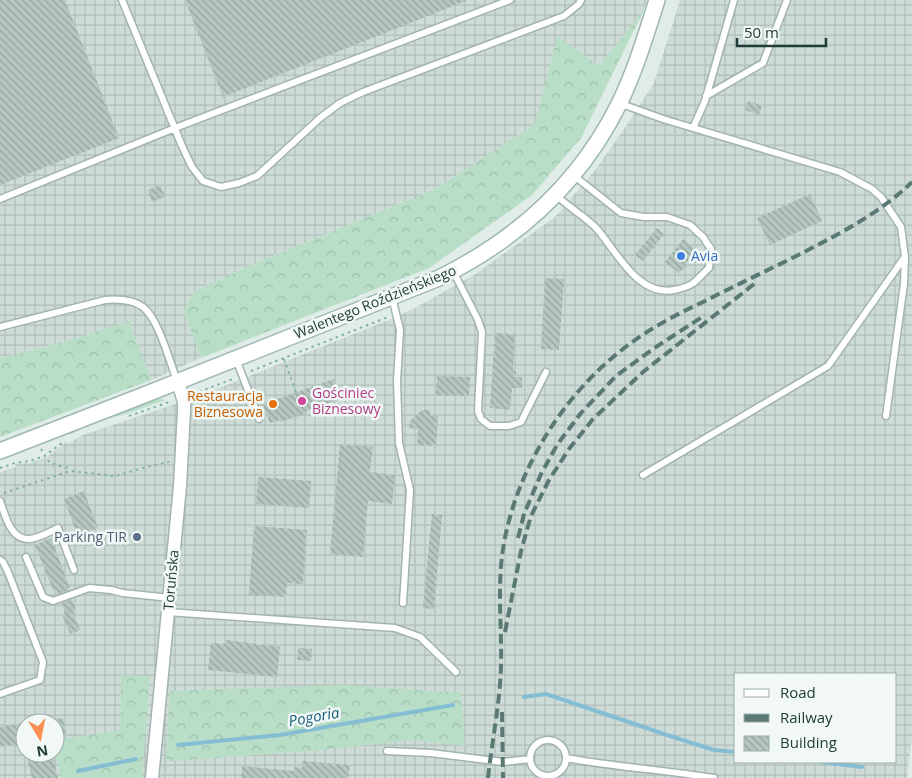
<svg xmlns="http://www.w3.org/2000/svg" width="912" height="778" font-family="'Open Sans',sans-serif">
	<defs>
		<pattern id="industrial-grid" width="8" height="8" patternUnits="userSpaceOnUse" patternTransform="scale(1.25)"><rect width="8" height="8" fill="#cedcd7"/><path d="M0 4h8M4 0v8" fill="none" stroke="#b1beb9"/></pattern>
		<pattern id="grass-tufts" width="24" height="20" patternUnits="userSpaceOnUse" patternTransform="scale(1.25)"><rect width="24" height="20" fill="#b8dec7"/><path d="M3 7l-1-3M5 7V3M7 7l1-3M15 17l-1-3M17 17v-4M19 17l1-3" fill="none" stroke="#9ebfac"/></pattern>
		<pattern id="forest-crowns" width="20" height="18" patternUnits="userSpaceOnUse" patternTransform="scale(1.25)"><rect width="20" height="18" fill="#b8dec7"/><path d="M2 6a3 3 0 1 1 6 0M12 15a3 3 0 1 1 6 0" fill="none" stroke="#9ebfac"/></pattern>
		<pattern id="building-back-hatch" width="6" height="6" patternUnits="userSpaceOnUse" patternTransform="scale(1.25)"><rect width="6" height="6" fill="#b5c7c1"/><path d="M-1 5l2 2M0 0l6 6M5-1l2 2" fill="none" stroke="#93a39e"/></pattern>
	</defs>
	<rect width="100%" height="100%" fill="#e0ece8"/>
	<path fill="url(#industrial-grid)" fill-rule="evenodd" d="M0 0H647L644 10 599 66 557 37 535 124 437 188 251 265 194 291 184 312 201 358 151 380 129 322 74 339 0 358Z
		M680 0H912V737L907 778H0V472L16 467 15 464 30 463 47 457 66 442 69 444 80 436 199 396 391 319 415 308 474 275 555 217 596 169 624 129 654 83ZM736 674H896V762H736ZM25 723H55V753H25Z"/>
	<path fill="url(#grass-tufts)" d="M158 398 165 400 126 414 108 418 86 426 70 435 69 433 74 430Z"/>
	<path fill="url(#forest-crowns)" d="M644 10 581 138 532 195 429 268 201 358 184 312 194 291 251 265 437 188 535 124 557 36 599 66Z
		M129 321 151 380 0 437V358L74 339Z
		M121 675 150 676 142 778H62L55 753V740L120 730Z
		M345 685 461 693 465 746 415 740 311 751 171 761 166 759 170 691Z"/>
	<g fill="none" stroke-linecap="round" stroke-linejoin="round">
		<path stroke="#85bed4" stroke-width="4" d="M524 697 546 694 667 735 714 750 736 752
			M178 745 280 735 453 705
			M821 762 862 767
			M78 771 136 759"/>
	</g>
	<path fill="url(#building-back-hatch)" d="M0 0H65L119 138 0 185Z
		M185 0H466V1L223 97Z
		M748 101 762 106 759 115 745 110Z
		M160 185 165 197 152 202 148 190Z
		M810 194 822 221 770 245 757 218Z
		M657 228 664 234 643 261 635 255Z
		M683 239 697 251 685 265 686 266 679 273 665 262Z
		M545 278 564 279 559 350 541 349Z
		M495 333 515 334 513 371H516V377H522V388H512L510 410 490 408Z
		M437 376 470 377 469 396 436 395Z
		M334 379 341 399 306 411 307 413 281 422 280 420 270 423 263 404Z
		M422 410H430V416H438L436 446 417 445 418 429 409 428 410 421Z
		M340 444 373 447 370 472 395 475 392 504 368 501 363 557 330 554Z
		M258 477 311 481 309 508 256 504Z
		M84 491 98 528 78 536 64 499Z
		M432 514 442 515 434 609 423 608Z
		M254 526 307 530 303 584 287 583 286 597 249 595Z
		M51 538 70 588H68L69 590 58 594 56 589 53 590 35 545Z
		M72 599 76 610 73 612 80 630 70 634 62 615 65 614 62 603Z
		M226 640 280 647 277 677 208 670 211 643 226 644Z
		M298 648 312 649 311 661 297 660Z
		M63 718 66 737 55 739V719Z
		M25 723V743L0 747V727Z
		M26 753H52L58 778H32Z
		M302 761 350 765 348 778H294L295 767 302 768Z
		M242 766 294 771V778H241Z"/>
	<g fill="none" stroke-linecap="round" stroke-linejoin="round">
		<g stroke="#a3b4b0" stroke-width="9">
			<path id="lane" d="M122 0 182 146 192 167 203 181 221 187 239 183 257 176 320 118 340 103 363 92 564 16 579 4 581 0
				M706 96 763 63 787 0
				M619 103 663 119 840 172 872 189 881 197 901 227 905 257 904 284 886 416
				M693 128 705 101 734 0
				M556 195C568 207 586 217 597 229 617 252 638 297 674 290 679 289 687 287 692 284 698 280 703 273 709 268L711 249 703 237 690 225 667 217H644L621 213 573 175
				M0 199 175 128 510 0
				M453 271 478 320 482 332 478 411 481 419 490 426H509L521 422 546 372
				M392 297 400 330 397 381 399 443 410 490 403 603
				M0 327 105 300C117 299 132 299 143 307 158 318 170 362 177 381
				M236 359 259 419
				M643 475 828 366 904 258
				M0 501C5 514 10 540 29 539 35 539 52 531 58 528L74 570
				M26 557 43 597 53 601 89 588 111 590 123 593 170 598
				M0 560 3 562 8 572 43 662 40 680 0 694
				M168 612 395 628 420 637 456 672
				M530 758a18 18 0 1 1 36 0a18 18 0 1 1-36 0Z
				M387 751 431 753 503 762 530 759
				M566 758C615 767 665 770 714 778"/>
		</g>
		<g stroke="#a3b4b0" stroke-width="15">
			<path id="street" d="M152 778 180 486 184 411V402L178 382"/>
		</g>
		<g stroke="#9eb8b2" stroke-width="18">
			<path id="secondary" d="M0 451 144 395 439 278C518 239 580 183 619 104 635 71 646 35 657 0"/>
		</g>
		<path stroke="#7fb1a8" stroke-width="2" stroke-dasharray="2.5 4" stroke-linecap="butt" d="M284 359 296 392
			M251 371 388 317
			M193 394 233 379
			M129 416 172 401
			M41 449 50 463 68 468 70 471
			M0 468 15 463 30 461 44 456 65 441
			M4 493 70 471 115 476 154 465 169 462"/>
		<use href="#lane" stroke="#fff" stroke-width="6"/>
		<use href="#street" stroke="#fff" stroke-width="12"/>
		<use href="#secondary" stroke="#fff" stroke-width="15"/>
		<path stroke="#5a7974" stroke-width="4" stroke-dasharray="10 5" stroke-linecap="butt" d="M518 538 524 514 541 474 557 445 581 413 616 376 653 349 705 315
			M505 632 521 551 531 516 549 480 569 449 593 419 643 372 754 284
			M502 712 503 778
			M488 778C492 741 500 703 501 666 502 627 497 588 503 549 515 472 562 396 623 349 647 330 675 315 703 302 738 284 773 268 808 250 845 231 882 211 912 182"/>
	</g>
	<circle fill="#3f7fe0" stroke="#f1f8f5" stroke-width="2" cx="681" cy="256" r="5"/>
	<circle fill="#d1479c" stroke="#f1f8f5" stroke-width="2" cx="302" cy="401" r="5"/>
	<circle fill="#e8710a" stroke="#f1f8f5" stroke-width="2" cx="273" cy="404" r="5"/>
	<circle fill="#5c6f8a" stroke="#f1f8f5" stroke-width="2" cx="137" cy="537" r="5"/>
	<g text-anchor="middle" stroke-width="5" stroke-linejoin="round" paint-order="stroke">
		<g font-size="14" fill="#366cbe" stroke="#f1f8f5" text-anchor="start">
			<text x="691" y="261">Avia</text>
		</g>
		<g font-size="14" fill="#203d39" stroke="#f1f8f5">
			<text transform="translate(375 302) rotate(-22)" y="5">Walentego Roździeńskiego</text>
			<text transform="translate(171 580) rotate(-85)" y="5">Toruńska</text>
		</g>
		<g font-size="14" fill="#b23c85" stroke="#f1f8f5" text-anchor="start">
			<text x="312" y="398">Gościniec<tspan x="312" dy="16">Biznesowy</tspan></text>
		</g>
		<g font-size="14" fill="#c56008" stroke="#f1f8f5" text-anchor="end">
			<text x="263" y="401">Restauracja<tspan x="263" dy="16">Biznesowa</tspan></text>
		</g>
		<g font-size="14" fill="#4e5e75" stroke="#f1f8f5" text-anchor="end">
			<text x="127" y="542">Parking TIR</text>
		</g>
		<g font-size="15" font-style="italic" fill="#175e7c" stroke="#f1f8f5">
			<text transform="translate(314 717) rotate(-10)" y="5">Pogoria</text>
		</g>
	</g>
	<rect x="734" y="673" width="162" height="90" fill="#f1f8f5" stroke="#9dadaa"/>
	<rect x="744" y="689" width="25" height="8" fill="#ffffff" stroke="#9dadaa"/>
	<text x="780" y="698" font-size="15" fill="#203d39">Road</text>
	<rect x="744" y="714" width="25" height="8" fill="#5a7974" stroke="#9dadaa"/>
	<text x="780" y="723" font-size="15" fill="#203d39">Railway</text>
	<rect x="744" y="736" width="25" height="15" fill="url(#building-back-hatch)" stroke="#9dadaa"/>
	<text x="780" y="748" font-size="15" fill="#203d39">Building</text>
	<g transform="translate(40 738) rotate(170)"><circle r="24" fill="#f1f8f5" stroke="#9dadaa"/>
	<path d="M0-4L9 19L0 12L-9 19Z" fill="#f98f51"/>
	<text y="-8" font-size="14" font-weight="bold" text-anchor="middle" fill="#203d39">N</text>
	</g>
	<path d="M737 38v8h89v-8" fill="none" stroke="#203d39" stroke-width="2.5"/>
	<text x="744" y="38" font-size="15" fill="#203d39" stroke="#f1f8f5" stroke-width="4" paint-order="stroke">50 m</text>
</svg>
